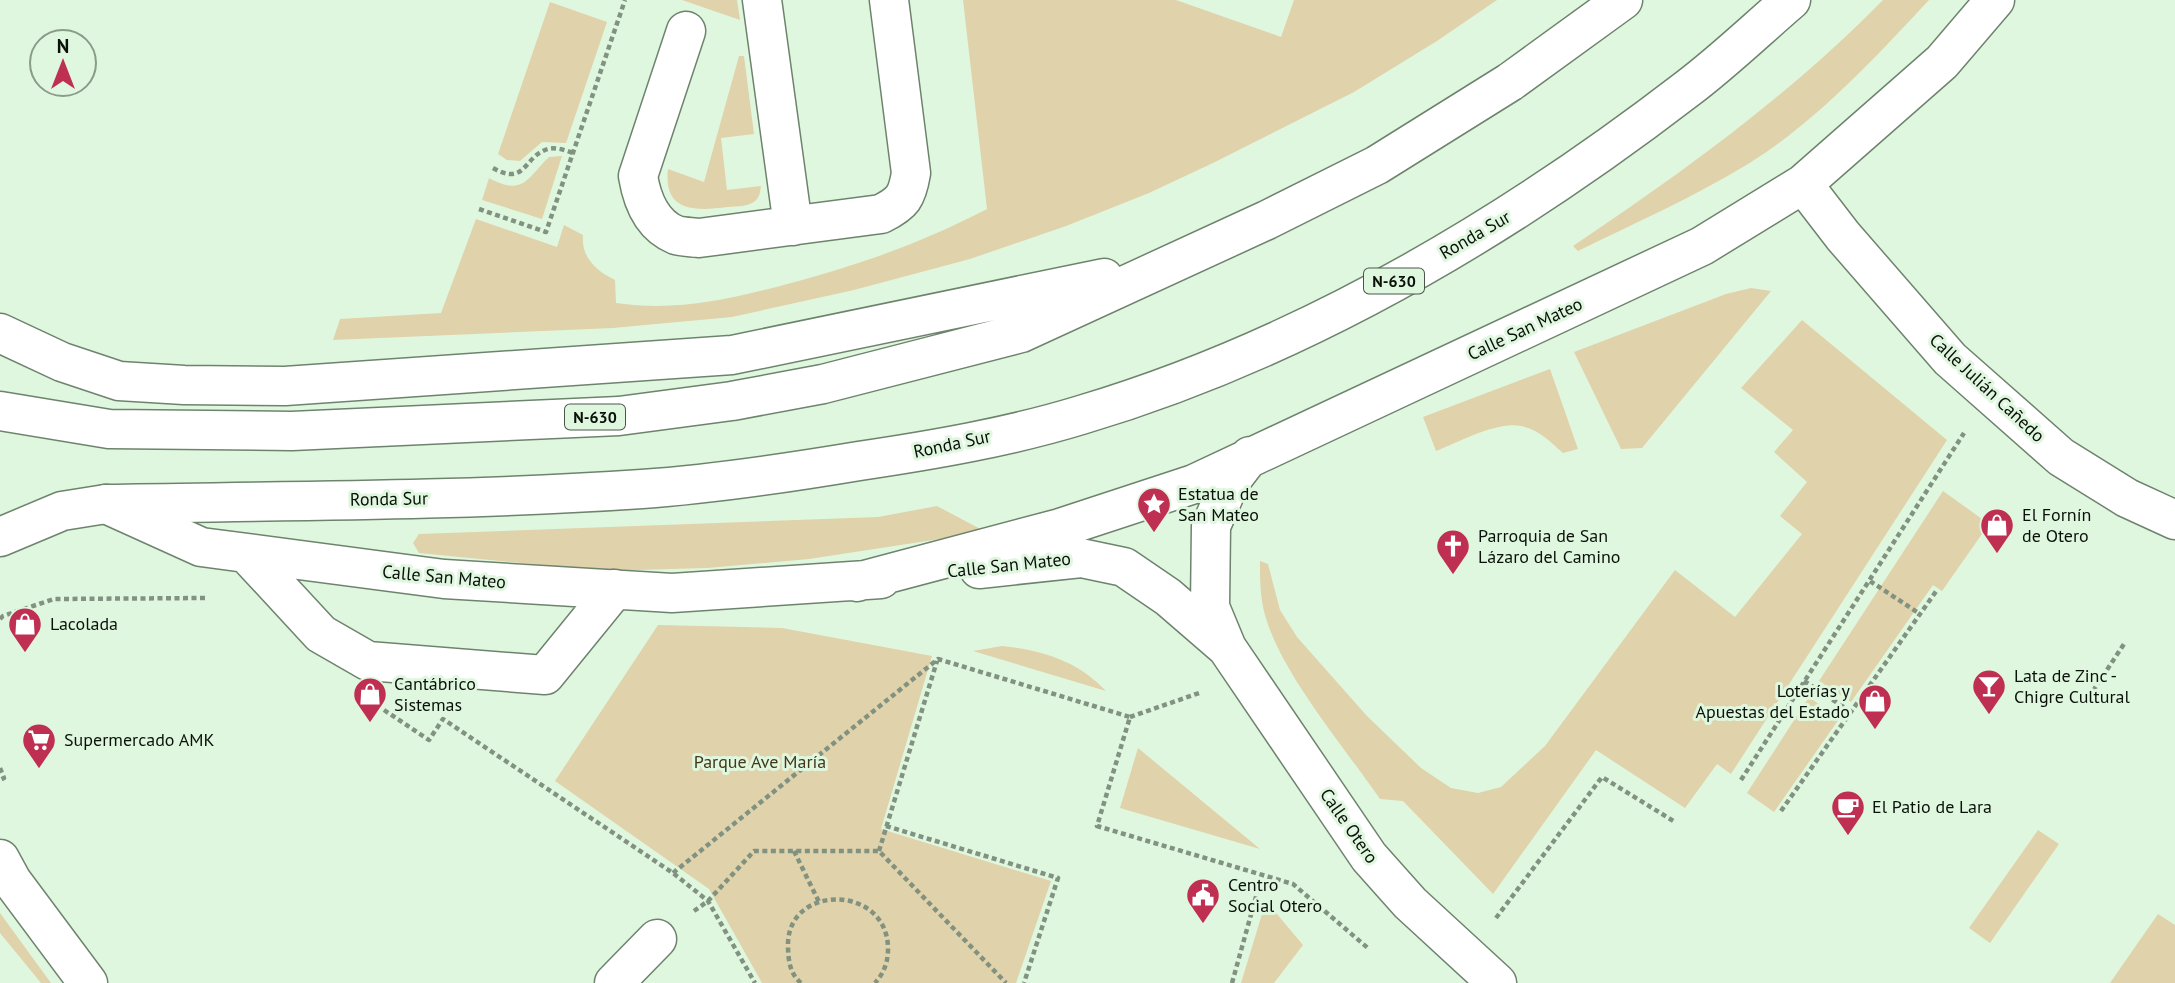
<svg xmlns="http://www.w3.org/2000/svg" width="2175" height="983" font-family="'PT Sans',sans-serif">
	<rect width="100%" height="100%" fill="#e0f7df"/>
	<path fill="#e0d2aa" d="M682 0H737L740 20Z
		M963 0H1176L1281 37 1294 0H1497L1437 41 1354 92 1215 162 1149 193 1066 226 970 259 854 290 732 317 613 328 333 340 340 319 441 313 476 219 557 247 564 225 583 235C581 257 596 271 615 280L616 303C677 312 732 299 791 283 862 264 921 243 987 209Z
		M1883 0H1929C1875 58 1816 122 1748 164 1694 197 1635 223 1578 251L1573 246C1682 173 1791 94 1883 0Z
		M550 2 607 22 566 143 542 142 520 161 507 160 498 154Z
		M739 56H744L754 134 721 138 727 190 761 186C760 192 760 197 755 201 748 207 737 206 728 207 696 211 663 213 668 169L704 182Z
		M562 156 542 219 482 200 489 178C524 197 528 177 549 157Z
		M1751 288 1771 291 1642 448 1621 449 1574 352 1726 294Z
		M1802 320 1947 440 1731 774 1717 764 1685 808 1596 750 1493 894 1403 801 1380 799C1345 748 1281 673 1265 615 1260 597 1260 579 1260 561L1268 564 1280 610 1297 637 1367 716 1421 768 1451 788 1478 793 1501 787 1545 746 1675 570 1735 617 1802 534 1780 516 1807 482 1774 452 1793 430 1741 388Z
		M1550 369 1578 449 1563 453C1551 442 1538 429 1521 426 1497 421 1459 442 1436 451L1423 417Z
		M1943 491 1989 524 1942 591 1933 585 1851 702 1819 681Z
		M937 506 986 532 809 559 707 568 603 571 419 553 413 543 419 534 878 517Z
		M658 625 782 628 932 656 881 829 1051 881 1016 983H762L709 889 555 781Z
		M1002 646C1042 650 1078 661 1106 691L973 651Z
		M1809 697 1839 719 1774 812 1747 793Z
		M1138 748 1260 849 1120 808Z
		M2038 830 2059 844 1990 943 1969 928Z
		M1266 901 1303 945 1274 983H1241Z
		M0 913 51 983H41L0 933Z
		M2158 914 2175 925V983H2110Z"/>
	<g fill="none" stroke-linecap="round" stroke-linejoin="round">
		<g stroke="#6e836d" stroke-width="41">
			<path id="minor" d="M762 0 793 226
				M686 31 638 176C642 200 651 225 676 235 682 237 692 237 699 238L881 214C903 203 907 197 911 173L889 0
				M1803 184 1843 236 1950 359 2061 457 2127 498 2175 520
				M1250 456 1230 482 1211 526 1210 607 1227 648 1369 857 1410 903 1497 983
				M106 504 201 547 444 579 672 593 881 579
				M246 553 321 634 368 661 545 675 615 589
				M979 569 1081 558 1124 567 1168 597 1227 648
				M857 582 1060 528 1194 484 1702 246 1803 184 1942 62 1995 0
				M0 859 12 881 88 983
				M614 983 657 939"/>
		</g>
		<g stroke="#6e836d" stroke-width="41">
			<path id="highway" d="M0 333 62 362 119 381 184 385 285 386 732 355 1104 278
				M0 411 109 429 292 431 619 416 732 401 823 384 1021 333 1267 220 1377 165 1510 82 1623 0
				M0 537 62 511 106 504C284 501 464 501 642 489 714 484 787 473 859 461 933 450 1009 437 1081 415 1303 349 1505 229 1687 89 1723 62 1756 30 1791 0"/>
		</g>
		<path stroke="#829281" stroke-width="4.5" stroke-dasharray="5 3.5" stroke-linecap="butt" d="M493 168C525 186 523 159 545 150 554 146 565 150 573 153
			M479 209 546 232 625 0
			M1870 581 1920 614
			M0 619 3 616 54 599 207 598
			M1804 681 1851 712
			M2093 691 2124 644
			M384 710 429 740 443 719 673 873 708 901 755 983
			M1130 717 1202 692
			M0 768 4 778 0 780
			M1741 780 1964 433
			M1781 811 1937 590
			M886 826 1058 878 1024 983
			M794 851 819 902
			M879 851 937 661
			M673 873 938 659 1130 717 1097 826 1293 884 1369 949
			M694 911 708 901 754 851H879L1006 983
			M1496 918 1602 777 1675 822
			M801 983C789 973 788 958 788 943 790 883 888 885 888 949 888 962 884 973 875 983
			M1232 983 1262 875"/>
		<use href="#minor" stroke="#fff" stroke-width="38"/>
		<use href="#highway" stroke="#fff" stroke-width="38"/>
	</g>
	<defs>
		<g id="sight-pin" transform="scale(1.75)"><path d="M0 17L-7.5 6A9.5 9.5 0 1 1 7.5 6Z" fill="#bf2f52" stroke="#e0f7df"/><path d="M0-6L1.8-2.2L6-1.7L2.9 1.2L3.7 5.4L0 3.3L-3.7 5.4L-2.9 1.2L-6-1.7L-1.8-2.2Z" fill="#fff"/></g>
		<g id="shop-pin" transform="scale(1.75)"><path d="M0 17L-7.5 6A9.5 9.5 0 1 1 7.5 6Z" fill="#bf2f52" stroke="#e0f7df"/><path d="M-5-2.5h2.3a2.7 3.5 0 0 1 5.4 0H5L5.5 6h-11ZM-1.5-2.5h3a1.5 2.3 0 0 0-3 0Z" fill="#fff"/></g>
		<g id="church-pin" transform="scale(1.75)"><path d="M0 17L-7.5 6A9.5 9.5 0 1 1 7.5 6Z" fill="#bf2f52" stroke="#e0f7df"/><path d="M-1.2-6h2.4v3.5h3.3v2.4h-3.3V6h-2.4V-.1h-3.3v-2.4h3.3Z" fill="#fff"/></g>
		<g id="bar-pin" transform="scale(1.75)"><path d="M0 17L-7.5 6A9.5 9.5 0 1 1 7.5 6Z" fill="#bf2f52" stroke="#e0f7df"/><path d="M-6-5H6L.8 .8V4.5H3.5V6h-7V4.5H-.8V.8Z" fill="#fff"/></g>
		<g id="supermarket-pin" transform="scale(1.75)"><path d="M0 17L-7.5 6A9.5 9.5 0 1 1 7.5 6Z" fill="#bf2f52" stroke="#e0f7df"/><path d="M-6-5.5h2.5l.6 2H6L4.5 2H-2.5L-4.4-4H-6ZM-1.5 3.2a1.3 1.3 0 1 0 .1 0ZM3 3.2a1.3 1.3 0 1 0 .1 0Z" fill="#fff"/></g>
		<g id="cafe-pin" transform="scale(1.75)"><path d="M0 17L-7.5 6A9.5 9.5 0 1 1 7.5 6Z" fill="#bf2f52" stroke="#e0f7df"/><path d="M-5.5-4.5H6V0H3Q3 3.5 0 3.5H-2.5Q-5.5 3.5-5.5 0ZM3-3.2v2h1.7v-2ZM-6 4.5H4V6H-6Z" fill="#fff"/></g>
		<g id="civic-pin" transform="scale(1.75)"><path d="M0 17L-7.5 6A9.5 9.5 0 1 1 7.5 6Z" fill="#bf2f52" stroke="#e0f7df"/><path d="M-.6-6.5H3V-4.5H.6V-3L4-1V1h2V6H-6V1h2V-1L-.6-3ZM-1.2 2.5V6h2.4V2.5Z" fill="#fff"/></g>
	</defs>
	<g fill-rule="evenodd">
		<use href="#sight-pin" x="1154" y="504"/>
		<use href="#shop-pin" x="1997" y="525"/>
		<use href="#church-pin" x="1453" y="546"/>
		<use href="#shop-pin" x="25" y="624"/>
		<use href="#bar-pin" x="1989" y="686"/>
		<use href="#shop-pin" x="370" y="694"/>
		<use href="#shop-pin" x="1875" y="701"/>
		<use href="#supermarket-pin" x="39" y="740"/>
		<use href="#cafe-pin" x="1848" y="807"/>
		<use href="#civic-pin" x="1203" y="895"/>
	</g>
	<g text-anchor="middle" stroke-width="6" stroke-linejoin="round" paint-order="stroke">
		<g fill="#e0f7df" stroke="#4a564a" stroke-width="2">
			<rect x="1364" y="268.5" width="60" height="25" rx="5"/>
			<rect x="565" y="404.5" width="60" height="25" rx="5"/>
		</g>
		<g font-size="16" font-weight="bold" fill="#0a110a">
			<text x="1394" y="287">N-630</text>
			<text x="595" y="423">N-630</text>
		</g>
		<g font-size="18" fill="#0a110a" stroke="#e0f7df">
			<text transform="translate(1475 235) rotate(-30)" y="6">Ronda Sur</text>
			<text transform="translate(1525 329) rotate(-25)" y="6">Calle San Mateo</text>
			<text transform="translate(1987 388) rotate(43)" y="6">Calle Julián Cañedo</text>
			<text transform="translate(952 444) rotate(-12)" y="6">Ronda Sur</text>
			<text transform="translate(389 499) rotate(-1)" y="6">Ronda Sur</text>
			<text transform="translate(1009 565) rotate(-6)" y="6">Calle San Mateo</text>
			<text transform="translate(444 577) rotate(5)" y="6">Calle San Mateo</text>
			<text transform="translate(1349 826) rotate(55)" y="6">Calle Otero</text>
		</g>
		<g font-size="18" fill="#0a110a" stroke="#e0f7df" text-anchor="start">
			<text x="1178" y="500">Estatua de<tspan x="1178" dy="21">San Mateo</tspan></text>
			<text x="2022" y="521">El Fornín<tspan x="2022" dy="21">de Otero</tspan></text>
			<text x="1478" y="542">Parroquia de San<tspan x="1478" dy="21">Lázaro del Camino</tspan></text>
			<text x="50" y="630">Lacolada</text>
			<text x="2014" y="682">Lata de Zinc -<tspan x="2014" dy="21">Chigre Cultural</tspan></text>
			<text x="394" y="690">Cantábrico<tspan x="394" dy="21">Sistemas</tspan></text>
			<text x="1850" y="697" text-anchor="end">Loterías y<tspan x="1850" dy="21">Apuestas del Estado</tspan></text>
			<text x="64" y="746">Supermercado AMK</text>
			<text x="1872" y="813">El Patio de Lara</text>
			<text x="1228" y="891">Centro<tspan x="1228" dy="21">Social Otero</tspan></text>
		</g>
		<g font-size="18" fill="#423719" stroke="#e0f7df">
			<text x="760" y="768">Parque Ave María</text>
		</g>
	</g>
	<g transform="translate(63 63)"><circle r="33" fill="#e0f7df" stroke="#8a9b8a" stroke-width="2"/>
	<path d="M0-5L12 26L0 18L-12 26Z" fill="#bf2f52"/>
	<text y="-10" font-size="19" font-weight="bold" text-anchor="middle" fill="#0a110a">N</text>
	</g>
</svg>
